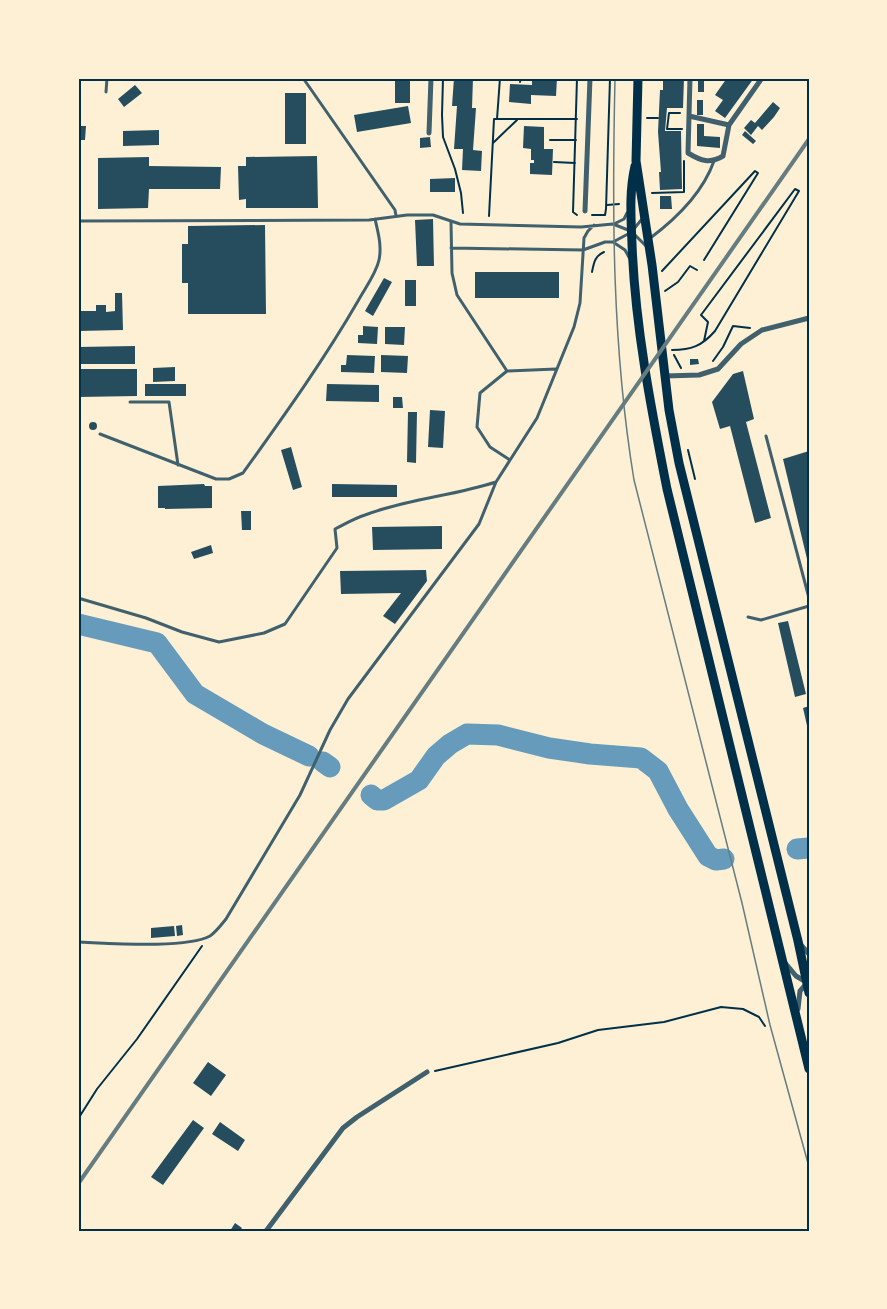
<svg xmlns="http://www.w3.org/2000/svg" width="887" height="1309" font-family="'IBM Plex Sans',sans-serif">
	<rect width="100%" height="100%" fill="#fdf0d5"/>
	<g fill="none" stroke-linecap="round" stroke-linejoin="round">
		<path stroke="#669bbc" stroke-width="21" d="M78 624 157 643 195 694 263 734 309 756
			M323 762 330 767
			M371 795 377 800H384L419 780 436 756 450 744 467 734 498 735 549 748 590 754 641 758 658 771 678 809 708 856 716 860 724 859
			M797 849 809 848"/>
	</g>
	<path fill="#264d5e" d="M395 78H410V103H395Z
		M454 78H473L472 108H476L473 150 482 151 481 171 462 170 463 149H454L457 106H452Z
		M532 78H557L556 96 531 95V104L509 102 510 84 532 85Z
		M663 78H684L683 108H667L665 131H681L682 189 660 190 659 172H661L658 132 660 90H663Z
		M698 78H704V92H698Z
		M727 78H754L725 118 715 111 723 100 715 95Z
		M135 85 142 93 124 107 118 99Z
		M285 93H306V144H285Z
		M697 100H703V115H697Z
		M773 102 780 108 774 117 762 130 758 126 751 135 744 128 751 120 755 123Z
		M408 106 411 123 357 132 354 115Z
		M697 124H704V136L720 137V148L697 146Z
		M78 126H86L85 140H78Z
		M524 126 544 127V149H553L552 175 530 174V163H534V160H531V149L523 148Z
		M159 130V145L123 146V131Z
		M745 131 756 141 753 144 742 135Z
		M430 137 431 147 420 148V138Z
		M317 156 318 208H246V199L239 200 238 166H246V157Z
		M149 157V166L221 167 220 189H149L148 208 98 209V158Z
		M455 178V192H430V179Z
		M660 196H671L672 209H660Z
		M433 219 434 266H417L415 220Z
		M265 225 266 314H188V283H182V244H188V226Z
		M475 272H559V298H475Z
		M384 278 392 282 373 316 365 311Z
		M405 280H416V306H405Z
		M115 293H122L123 330 78 331V311H96V305H106V312L115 311Z
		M363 326 378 327 377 344 358 343V335H363Z
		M385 327H405L404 345 385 344Z
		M135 346V364H78V347Z
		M347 355 375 356 374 373 341 372V365H346Z
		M381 355 408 356 407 373 381 372Z
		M690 359H698L699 364 690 365Z
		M175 367V381L153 382V368Z
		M78 369H137V396L78 397Z
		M743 371 754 419 746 422 771 518 755 523 730 426 720 429 712 402 733 374Z
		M145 384H186V396H145Z
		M327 384 379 385V402L326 401Z
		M393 397H402L403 408H393Z
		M430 410 445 411 443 448 428 447Z
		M408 412H417L416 463 407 462Z
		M89 426a4 4 0 1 1 8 0a4 4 0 1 1-8 0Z
		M291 447 302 487 293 490 281 450Z
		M809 451V563H808L783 459Z
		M204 484 205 486H212V508L165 509V508H158V486Z
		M332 484 397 485V497H332Z
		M241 511H251V530H242Z
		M442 526V549L373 550 372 527Z
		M211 545 213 553 194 559 191 552Z
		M426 570 427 581 395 624 383 616 401 593 341 594 340 571Z
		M788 621 806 694 795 697 778 623Z
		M809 706V730H808L803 708Z
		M182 925 183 935 177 936 176 926Z
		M174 926 175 936 151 938V928Z
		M208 1062 226 1075 211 1096 193 1083Z
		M193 1120 204 1128 163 1185 151 1177Z
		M220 1122 245 1140 238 1151 212 1134Z
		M235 1223 242 1228 240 1231H230Z"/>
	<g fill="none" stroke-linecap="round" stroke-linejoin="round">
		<path stroke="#003049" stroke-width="2" d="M443 78 442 115 443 137 455 169 461 193 463 213
			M577 78 573 212 577 215
			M709 80 710 78
			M520 82 521 78
			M680 113H669L667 129H682
			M647 118H658
			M497 119 500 78
			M550 140H576
			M493 143 517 120
			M554 162 575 163
			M652 193 684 192V161
			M607 205 619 204
			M592 215H605L606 209 610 78
			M489 216 494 119H577
			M662 271 755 171 758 173 704 260
			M592 272C594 262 595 256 604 252
			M665 291 678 282 690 266 697 270
			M701 315 708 322 704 341
			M672 350C691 350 702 346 715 331L799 191 795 189 701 315
			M674 355 681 368
			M713 361 723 347 733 326 750 328
			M688 450 695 479
			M435 1071 558 1043 598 1030 664 1022 721 1007 743 1009 759 1017 765 1026
			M78 1119 97 1089 137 1039 202 946"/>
		<path stroke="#3f606c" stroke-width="3" d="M303 78 395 210 396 216
			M106 92 107 78
			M78 221 369 220 407 215H433L460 224 581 227 613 224 628 230
			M451 222 452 273 457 295 507 371 556 369
			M614 224 624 219 627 213
			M633 230 642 219
			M634 234 646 246
			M649 239C676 219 703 192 714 161
			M613 242 625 250 630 259
			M451 248 583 250 605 242H613L628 234
			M507 371 480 393 477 427 490 447 510 460
			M130 402H169L178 465
			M100 434 216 479H229L243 473C283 417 324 360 358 301 365 288 376 274 379 260 382 246 378 232 375 219
			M766 436 809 598
			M78 598 146 618 182 632 219 642 264 633 285 624 337 548 335 529C345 524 355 518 365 515 407 499 453 496 496 482
			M748 617 761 620 809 606
			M78 942C107 943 186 949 210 936 216 932 221 925 226 919L300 795 330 730 348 699 479 524 496 482 537 418 574 327 580 303 584 238 588 231 594 225"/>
		<path stroke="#3f606c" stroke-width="5" d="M690 78 688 153C701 161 710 164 723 156L729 125 762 78
			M689 116 729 125
			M429 133 431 78
			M585 211 590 78
			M665 376 699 375 718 369 741 344 762 330 809 318
			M800 944 809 954
			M786 964 796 976 808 983
			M798 1009 800 991 808 982
			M266 1231 343 1128 357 1117 427 1072"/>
		<path stroke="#003049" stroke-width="9" d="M638 78 636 161 652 265 669 410 679 463 798 941 809 993
			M635 166C629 192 631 217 632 244 635 326 651 408 667 489L809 1069"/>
		<path stroke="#657d81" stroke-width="1.5" d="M615 78C612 213 612 346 634 480L742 903 770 1025 809 1167"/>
		<path stroke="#657d81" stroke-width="4" d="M78 1184 809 139"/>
	</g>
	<rect width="887" height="1309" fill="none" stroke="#fdf0d5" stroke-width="159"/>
	<rect x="80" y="80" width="728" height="1150" fill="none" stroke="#003049" stroke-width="2"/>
</svg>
